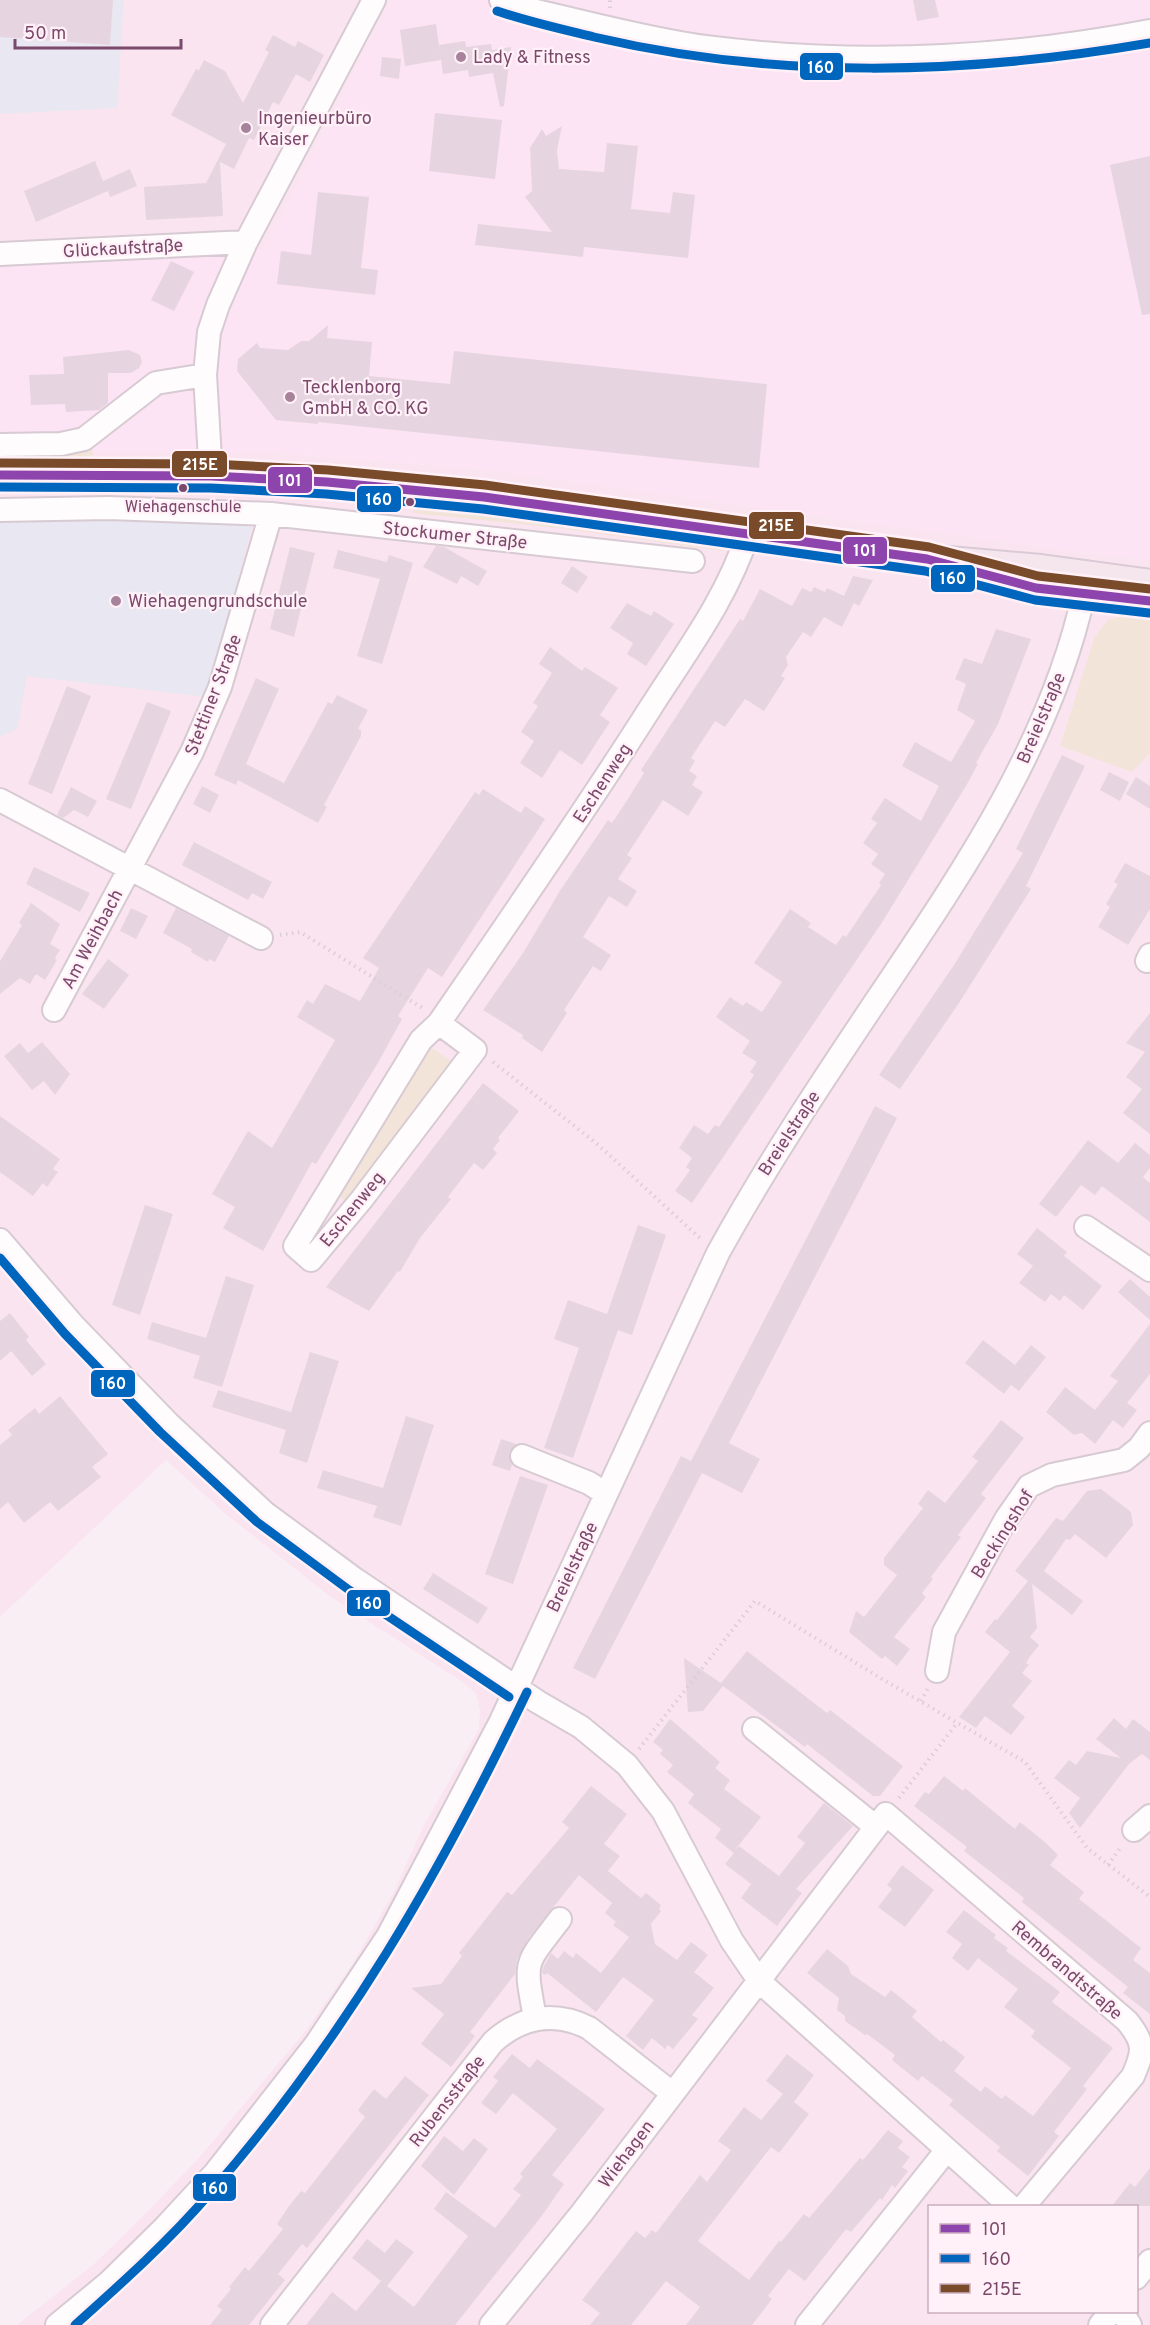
<svg xmlns="http://www.w3.org/2000/svg" width="1150" height="2325" font-family="Overpass,sans-serif">
	<rect width="100%" height="100%" fill="#f9eef3"/>
	<path fill="#fae4ef" fill-rule="evenodd" d="M0 0H391L263 250 0 262Z
		M55 452 274 453 481 469 1077 552 1150 560V2325H17L93 2265 145 2214 197 2160 304 2033 352 1965 395 1890 423 1827 479 1729 480 1710 476 1693 461 1681 331 1597 227 1515 166 1460 0 1617V453ZM930 2206H1136V2312H930Z"/>
	<path fill="#fce4f5" d="M391 0H1150V560L1077 552 481 469 274 453H0V262L263 250Z"/>
	<path fill="#e9e7f1" d="M0 0H124L117 108 0 114Z
		M101 515 252 526 207 697 27 676 17 729 0 737V522Z"/>
	<path fill="#f3e4da" d="M91 447 94 455 55 462H0V453Z
		M452 507 719 543 723 551 558 528 413 513V510Z
		M1122 617 1150 621V753L1132 772 1060 746 1095 636 1109 619Z
		M428 1045 458 1066 351 1204 340 1197Z"/>
	<path fill="#e6d5e0" d="M0 0H113L110 45 0 37Z
		M913 0H935L939 17 917 21Z
		M436 24 441 60 405 66 400 30Z
		M273 35 295 47 298 41 324 55 310 82 296 74 279 105 273 102 254 140 249 138 234 169 220 162 223 216 146 220 144 187 206 183 226 144 171 115 196 69 199 70 204 60 225 71 243 103 269 52 265 50Z
		M465 41 466 47 491 44 492 50 511 47 504 106 500 107 493 73 469 77 468 70 443 74 439 45Z
		M382 57 401 59 399 79 380 76Z
		M435 113 502 120 495 179 429 171Z
		M562 126 557 150 559 169 604 172 607 143 638 146 631 209 670 213 673 192 695 195 688 258 584 247 583 257 475 245 478 224 552 232 525 197 532 191 530 148 542 129 546 136Z
		M1150 156V314L1142 315 1110 165Z
		M95 161 103 181 130 169 137 186 110 197 108 191 36 222 24 191Z
		M318 192 369 197 361 268 378 270 375 295 277 284 281 251 311 255Z
		M171 261 194 272 174 311 151 300Z
		M328 325 327 338 372 342 369 376 450 384 454 351 767 384 759 468 318 422V424L276 420 237 371 238 359 257 343 260 348 288 350 301 341H309Z
		M129 350 140 355 142 362 139 368 131 373H108V403L99 410 66 412 65 404 31 405 29 375 64 374 63 357Z
		M436 546 444 547 487 571 478 586 461 576 457 584 423 567Z
		M290 547 315 553 294 637 270 629Z
		M338 550 387 562 389 555 413 563 382 664 357 656 380 579 333 568Z
		M572 566 588 577 577 593 561 583Z
		M853 576 873 580 859 606 854 603 842 627 824 617 811 637 803 632 786 657 788 665 781 676 785 678 764 711 745 699 725 727 715 721 691 758 695 761 689 771 697 776 692 785 703 792 688 816 663 800 651 818 627 855 632 858 618 879 637 891 627 907 609 896 583 937 611 955 601 971 593 966 564 1010 567 1013 542 1052 522 1038 523 1035 483 1010 523 953 561 889 608 820 612 823 626 802 644 773 641 770 740 619 743 621 760 589 792 606 802 588 811 592 814 587 825 592 827 588 844 596Z
		M627 603 651 616 654 611 674 624 646 666 627 654 633 643 610 628Z
		M996 629 1031 639 998 724 976 763 978 764 966 786 881 924 692 1203 675 1191 690 1170 686 1167 692 1158 679 1148 694 1125 708 1134 715 1125 719 1127 754 1075 750 1072 757 1062 742 1053 750 1041 716 1017 730 997 743 1006 746 1002 762 1012 782 982 754 963 790 909 811 923 808 927 836 945 843 935 846 937 881 885 879 883 885 874 871 864 878 854 863 843 877 823 871 819 885 798 921 821 939 786 902 766 915 742 951 762 975 721 957 710 966 684 955 679 964 658 982 664Z
		M550 647 582 671 585 667 618 688 600 715 610 722 582 765 560 750 542 778 520 763 534 741 521 732 538 706 533 703 552 673 539 664Z
		M256 678 279 689 246 764 284 783 328 702 332 704 337 695 368 710 358 729 361 730V736L324 805 327 807 318 823 238 780 236 785 214 775Z
		M67 686 91 696 52 794 28 784Z
		M147 702 171 711 131 809 106 799Z
		M1062 755 1085 766 1026 886 1031 889 959 1003 900 1089 879 1075 954 965 1023 853 1016 849Z
		M1109 772 1129 782 1120 801 1100 790Z
		M1136 777 1150 786V809L1126 794Z
		M202 786 219 795 210 813 193 804Z
		M71 787 97 801 88 817 74 810 63 818 57 815Z
		M483 789 521 813 525 806 545 819 442 977 428 968 398 1016 402 1019 379 1061 316 1164 312 1162 263 1251 223 1228 235 1207 212 1194 248 1131 272 1148 335 1040 297 1017 307 1000 313 1004 325 984 360 1001 379 968 363 958 475 792 479 795Z
		M194 842 272 882 263 899 252 893 248 900 182 865Z
		M1125 863 1150 876V909L1128 945 1098 927 1110 907 1106 904 1118 884 1114 882Z
		M34 867 90 893 80 912 26 884Z
		M31 903 60 924 50 944 60 950 55 958 57 960 45 980 36 974 30 984 20 978 0 994V961L22 925 19 923Z
		M131 908 148 916 136 939 120 931Z
		M176 908 229 936 215 962 209 959 208 962 191 952 192 949 163 933Z
		M108 959 129 975 104 1009 82 994Z
		M1150 1013V1134L1123 1113 1142 1089 1126 1077 1145 1052 1126 1043Z
		M42 1042 70 1074 55 1095 44 1081 32 1090 4 1056 20 1043 28 1053Z
		M483 1083 519 1111 498 1138 500 1140 493 1149 497 1153 483 1170 474 1163 448 1197 451 1199 420 1238 400 1272 398 1271 369 1311 326 1287Z
		M875 1106 897 1118 729 1443 760 1459 742 1493 702 1473 595 1679 573 1668 681 1456 691 1461Z
		M0 1116 60 1159 53 1169 58 1172 47 1187 43 1183 33 1196 0 1172Z
		M1088 1140 1118 1163 1135 1143 1150 1155V1168L1143 1177 1150 1183V1222L1102 1186 1095 1195 1081 1185 1056 1217 1039 1204Z
		M145 1205 173 1214 140 1315 112 1305Z
		M638 1225 666 1235 632 1335 618 1330 573 1458 544 1448 579 1348 554 1339 568 1300 607 1314Z
		M1037 1228 1067 1252 1064 1256 1102 1286 1083 1310 1064 1295 1060 1301 1051 1294 1045 1302 1019 1283 1033 1266 1017 1254Z
		M226 1276 254 1285 222 1387 193 1378 200 1356 147 1339 152 1322 206 1338Z
		M1130 1279 1150 1297V1320L1118 1292Z
		M10 1313 29 1337 26 1340 46 1364 32 1376 11 1351 0 1361V1321Z
		M1150 1324V1374L1127 1403 1137 1410 1123 1428 1113 1420 1095 1444 1082 1433 1074 1435 1046 1412 1065 1387 1095 1410 1118 1381 1110 1376Z
		M983 1340 1015 1365 1031 1345 1046 1357 1019 1391 1011 1385 1004 1394 965 1363Z
		M310 1352 339 1361 307 1463 279 1453 286 1430 212 1407 218 1390 291 1412Z
		M60 1396 108 1454 92 1467 101 1477 58 1511 50 1502 24 1523 8 1502 0 1509V1445L12 1435 8 1430 35 1408 39 1414Z
		M406 1416 434 1425 401 1526 373 1517 377 1506 317 1488 323 1470 383 1488Z
		M1001 1420 1024 1438 981 1494 986 1498 958 1535 961 1537 931 1577 933 1579 922 1593 926 1597 894 1637 910 1649 897 1666 885 1656 882 1659 849 1632 856 1611 864 1617 897 1575 884 1565V1558L923 1508 918 1504 928 1490 945 1503 978 1461 972 1457Z
		M501 1439 516 1444 509 1452 512 1465 510 1471 492 1465Z
		M520 1476 548 1485 513 1584 485 1574Z
		M1101 1489 1131 1512 1133 1525 1106 1558 1075 1534 1070 1540 1066 1539 1044 1571 1083 1601 1072 1615 1032 1584 1037 1628 1030 1637 1039 1645 1029 1658 1026 1663 1029 1665 1022 1673 1032 1681 1012 1706 1025 1717 1011 1735 985 1716 976 1728 959 1717 1010 1652 985 1632 995 1619 997 1620 1028 1581 1015 1571 1056 1518 1063 1521 1087 1491Z
		M433 1573 488 1608 478 1624 423 1589Z
		M747 1651 827 1713 830 1710 903 1766 880 1796H873L807 1744 805 1747 723 1686 703 1711 688 1712 684 1658 721 1683Z
		M1114 1718 1126 1729 1133 1719 1150 1732V1760L1142 1754 1129 1764 1080 1828 1069 1813 1080 1798 1054 1778 1069 1760 1076 1765 1087 1751 1121 1758 1096 1739Z
		M670 1719 720 1762 715 1768 730 1780 724 1789 761 1817 735 1850 739 1846 779 1876 805 1843 797 1837 824 1803 853 1826 796 1889 802 1893 777 1926 741 1898 751 1884 725 1864 734 1853 715 1838 721 1829 688 1803 694 1794 667 1772 673 1765 660 1754 663 1750 653 1742Z
		M944 1776 963 1791 965 1788 1015 1829 1020 1822 1046 1843 1058 1855 1050 1865 1084 1892 1079 1899 1141 1948 1133 1960 1150 1973V2014L1123 1993 1128 1987 1022 1902 1024 1898 964 1851 967 1847 914 1806 925 1792 929 1794Z
		M591 1786 627 1814 604 1844 620 1856 608 1871 641 1898 646 1893 661 1905 659 1909 661 1911 651 1924 655 1944 677 1960 691 1942 708 1955 694 1972 714 1988 692 2015 698 2019 673 2049 668 2045 665 2049 652 2038 643 2050 626 2036 654 2000 623 1977 596 2012 547 1973 545 1975 542 1973 543 1968 551 1953 558 1959 564 1951 573 1958 576 1953 601 1973 629 1937 613 1925 616 1922 605 1913 612 1903 579 1875 528 1939 517 1959 515 1974 470 2032 475 2036 451 2067 421 2044 444 2014 411 1988 441 1984 462 1956 459 1953 507 1892 512 1895 569 1828 562 1822Z
		M902 1865 934 1890 905 1927 878 1907 892 1889 887 1885Z
		M964 1910 996 1935 994 1938 1008 1948 1006 1951 1060 1992 1052 2002 1113 2048 1083 2086 1087 2089 1054 2132 1059 2136 1028 2176 997 2151 1000 2147 949 2105 953 2100 922 2076 918 2081 892 2060 895 2055 867 2034 865 2035 845 2021V2016L837 2010 839 1998 807 1973 827 1949 848 1966 851 1974 885 1997 891 1990 917 2011 912 2017 941 2042 943 2040 965 2057 954 2071 981 2092 985 2086 1002 2099 1005 2095 1033 2116 1071 2068 1031 2037 1035 2031 1004 2007 1018 1989 978 1958 968 1971 952 1958 962 1944 946 1932Z
		M512 2054 530 2068 537 2059 605 2109 552 2175 564 2184 541 2217 455 2325H306L332 2292 356 2311 381 2281 352 2258 367 2239 385 2253 396 2239 414 2252 387 2286 414 2307 468 2236 434 2209 446 2192 495 2228 521 2195 513 2189 523 2177 520 2174 557 2129 513 2093 496 2114 481 2103 498 2081 493 2077Z
		M787 2054 814 2075 794 2102 809 2114 779 2153 771 2147 698 2241 749 2280 779 2241 781 2242 804 2214 809 2218 860 2158 863 2160 888 2130 903 2141 898 2148 910 2157 902 2167 908 2171 895 2188 892 2185 882 2200 880 2198 851 2232 846 2229 805 2281 789 2269 768 2296 772 2299 752 2325H686L700 2307 666 2281 631 2325H590L600 2313 582 2300 636 2231 645 2238 652 2230 656 2233 700 2175 707 2182 731 2150 718 2141 744 2107 761 2120 783 2094 766 2081Z
		M405 2076 429 2095 406 2124 307 2248 302 2244 278 2274 285 2280 249 2325H210L222 2310 217 2306 231 2289 229 2287 245 2267 249 2271 283 2229 277 2224 289 2206 301 2191 305 2193 365 2117 358 2110 374 2089 386 2099Z
		M444 2136 463 2151 474 2138 488 2149 454 2195 421 2166Z
		M1150 2168V2206H1112L1130 2183 1135 2187Z"/>
	<g fill="none" stroke-linecap="round" stroke-linejoin="round">
		<g stroke="#d7cad2" stroke-width="26">
			<path id="minor" d="M501 0 527 9C586 22 646 39 705 47 854 66 1003 59 1150 31
				M0 254 246 242
				M0 445 61 444 84 439 156 383 205 375
				M211 476 205 375 209 332 218 305 246 242 374 0
				M0 510 109 508 271 514 693 561
				M0 800 261 938
				M1147 961 1150 955
				M54 1010 192 752 220 687 271 514
				M439 1023 475 1050 362 1199 311 1260 295 1246 421 1040 439 1023C511 918 583 814 651 707 687 651 728 596 748 533
				M1086 1227 1150 1270
				M0 1240 74 1326 169 1424 265 1513 356 1580 538 1702 581 1727 627 1765 663 1811 732 1941 760 1982 1010 2206
				M522 1456 589 1483 606 1494
				M937 1671 944 1632 1006 1519 1029 1486 1052 1475 1124 1460 1139 1448 1150 1433
				M754 1729 876 1827
				M1134 1830 1150 1816
				M535 2018C524 1959 524 1966 560 1919
				M1136 2278 1150 2261
				M1122 2312 1130 2325
				M57 2325 108 2283 164 2228 215 2173 316 2044 388 1936 501 1721 718 1253C767 1164 823 1080 880 995 964 870 1051 743 1084 593
				M272 2325 493 2042C522 2016 555 2011 589 2028L672 2093
				M491 2325 581 2214 886 1814 1127 2021C1145 2043 1144 2051 1133 2076L1024 2206
				M807 2325 946 2151
				M1100 2325 1111 2312"/>
		</g>
		<g stroke="#dacad5" stroke-width="32">
			<path id="major" d="M0 475 211 476 327 482 484 497 927 559 1041 569 1150 584"/>
		</g>
		<path stroke="#dcced8" stroke-width="4" stroke-dasharray="1.5 4.5" stroke-linecap="butt" d="M610 8V0
			M280 935 300 932 424 1009
			M493 1062 596 1143 702 1240
			M921 1701 928 1688
			M639 1749 755 1601 887 1682 1025 1762 1087 1848 1150 1897
			M899 1798 957 1723
			M1108 1865 1121 1847"/>
		<use href="#minor" stroke="#fefcfd" stroke-width="22"/>
		<use href="#major" stroke="#f4e6ec" stroke-width="28"/>
		<g stroke="#fff1f7" stroke-width="14">
			<path id="bus-1" d="M0 475 211 476 327 482 484 497 927 559 1036 588 1150 601"/>
		</g>
		<g stroke="#fff1f7" stroke-width="14">
			<path id="bus-2" d="M497 11C529 22 561 29 594 37 778 80 964 75 1150 43
				M0 487 211 488 326 494 483 509 925 571 1035 600 1149 613
				M0 1258 65 1334 160 1432 257 1522 349 1590 509 1697
				M75 2325C122 2283 170 2240 211 2192 345 2038 439 1876 527 1692"/>
		</g>
		<g stroke="#fff1f7" stroke-width="14">
			<path id="bus-3" d="M0 463 212 464 328 470 485 485 929 547 1038 576 1150 589"/>
		</g>
		<use href="#bus-1" stroke="#8e44ad" stroke-width="9"/>
		<use href="#bus-2" stroke="#0065bd" stroke-width="9"/>
		<use href="#bus-3" stroke="#7a4b2a" stroke-width="9"/>
	</g>
	<g fill="#a7839b" stroke="#fff1f7" stroke-width="2">
		<circle cx="461" cy="57" r="6"/>
		<circle cx="246" cy="128" r="6"/>
		<circle cx="290" cy="397" r="6"/>
		<circle cx="116" cy="601" r="6"/>
	</g>
	<g fill="#7b496c" stroke="#fff1f7" stroke-width="2">
		<circle cx="183" cy="488" r="5"/>
		<circle cx="410" cy="502" r="5"/>
	</g>
	<g text-anchor="middle" stroke-width="4.5" stroke-linejoin="round" paint-order="stroke">
		<g font-size="16" fill="#7b496c" stroke="#fff1f7">
			<text x="183" y="512">Wiehagenschule</text>
		</g>
		<g font-size="18" fill="#7b496c" stroke="#fff1f7" text-anchor="start">
			<text x="473" y="63">Lady &amp; Fitness</text>
			<text x="258" y="124">Ingenieurbüro<tspan x="258" dy="21">Kaiser</tspan></text>
			<text x="302" y="393">Tecklenborg<tspan x="302" dy="21">GmbH &amp; CO. KG</tspan></text>
			<text x="128" y="607">Wiehagengrundschule</text>
		</g>
		<g font-size="18" fill="#7b496c" stroke="#fff1f7">
			<text transform="translate(123 248) rotate(-3)" y="6">Glückaufstraße</text>
			<text transform="translate(455 535) rotate(6)" y="6">Stockumer Straße</text>
			<text transform="translate(213 695) rotate(-69)" y="6">Stettiner Straße</text>
			<text transform="translate(1041 718) rotate(-67)" y="6">Breielstraße</text>
			<text transform="translate(602 783) rotate(-57)" y="6">Eschenweg</text>
			<text transform="translate(92 939) rotate(-62)" y="6">Am Weihbach</text>
			<text transform="translate(789 1133) rotate(-57)" y="6">Breielstraße</text>
			<text transform="translate(352 1209) rotate(-51)" y="6">Eschenweg</text>
			<text transform="translate(1002 1534) rotate(-58)" y="6">Beckingshof</text>
			<text transform="translate(572 1567) rotate(-65)" y="6">Breielstraße</text>
			<text transform="translate(1067 1970) rotate(41)" y="6">Rembrandtstraße</text>
			<text transform="translate(447 2101) rotate(-52)" y="6">Rubensstraße</text>
			<text transform="translate(626 2154) rotate(-53)" y="6">Wiehagen</text>
		</g>
	</g>
	<g stroke="#fff1f7" stroke-width="2">
		<rect x="799" y="52" width="45" height="29" rx="6" fill="#0065bd"/>
		<rect x="171" y="450" width="57" height="28" rx="6" fill="#7a4b2a"/>
		<rect x="267" y="466" width="46" height="28" rx="6" fill="#8e44ad"/>
		<rect x="356" y="485" width="46" height="28" rx="6" fill="#0065bd"/>
		<rect x="748" y="511" width="57" height="29" rx="6" fill="#7a4b2a"/>
		<rect x="842" y="536" width="46" height="29" rx="6" fill="#8e44ad"/>
		<rect x="930" y="564" width="46" height="29" rx="6" fill="#0065bd"/>
		<rect x="90" y="1369" width="46" height="29" rx="6" fill="#0065bd"/>
		<rect x="346" y="1589" width="45" height="28" rx="6" fill="#0065bd"/>
		<rect x="192" y="2173" width="45" height="29" rx="6" fill="#0065bd"/>
	</g>
	<g font-size="16" text-anchor="middle" font-weight="bold" fill="#fff">
		<text x="821" y="73">160</text>
		<text x="200" y="470">215E</text>
		<text x="290" y="486">101</text>
		<text x="379" y="505">160</text>
		<text x="776" y="531">215E</text>
		<text x="865" y="556">101</text>
		<text x="953" y="584">160</text>
		<text x="113" y="1389">160</text>
		<text x="369" y="1609">160</text>
		<text x="215" y="2194">160</text>
	</g>
	<rect x="928" y="2205" width="210" height="108" fill="#fff1f7" stroke="#caaebf" stroke-width="1.5"/>
	<rect x="940" y="2224" width="30" height="9" fill="#8e44ad" stroke="#caaebf" stroke-width="1.5"/>
	<text x="982" y="2235" font-size="18" fill="#7b496c">101</text>
	<rect x="940" y="2254" width="30" height="9" fill="#0065bd" stroke="#caaebf" stroke-width="1.5"/>
	<text x="982" y="2265" font-size="18" fill="#7b496c">160</text>
	<rect x="940" y="2284" width="30" height="9" fill="#7a4b2a" stroke="#caaebf" stroke-width="1.5"/>
	<text x="982" y="2295" font-size="18" fill="#7b496c">215E</text>
	<path d="M15 39v9h166v-9" fill="none" stroke="#7b496c" stroke-width="3"/>
	<text x="24" y="39" font-size="18" fill="#7b496c" stroke="#fff1f7" stroke-width="4.5" paint-order="stroke">50 m</text>
</svg>
